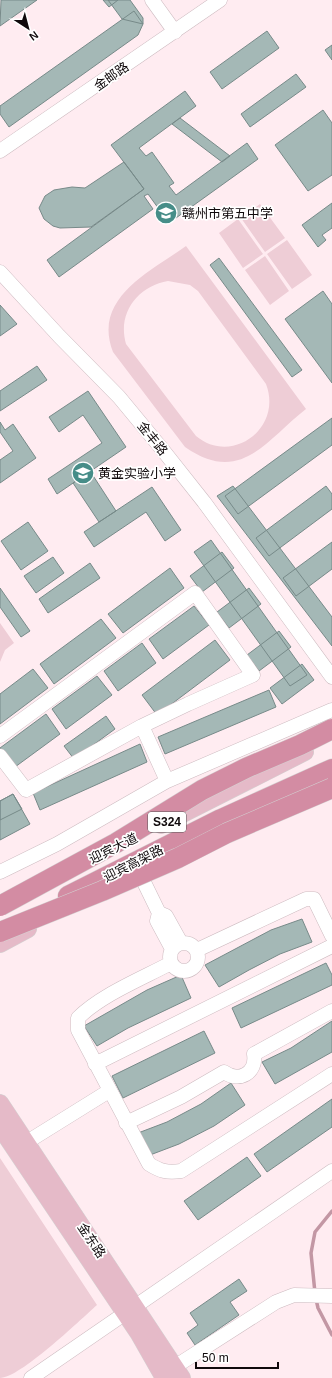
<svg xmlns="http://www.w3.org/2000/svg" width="332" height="1378" font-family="Arial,'Noto Sans SC',sans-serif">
	<rect width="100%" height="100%" fill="#ffecf1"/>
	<path fill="#eecdd6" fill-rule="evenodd" d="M260 204 285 238 265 252 241 218Z
		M238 219 263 254 243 268 219 233Z
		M287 240 312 275 292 289 267 254Z
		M186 246 306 409C266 440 241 486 185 447L113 352C92 298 150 272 186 246ZM168 281 190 285 198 291 266 384C283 428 232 466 196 436L126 344C117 313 138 286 168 281Z
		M265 256 289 291 270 305 245 270Z
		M0 623 14 643 5 650 0 662Z
		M0 1158 97 1305C79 1321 20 1378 0 1378Z"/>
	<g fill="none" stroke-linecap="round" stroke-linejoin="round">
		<path stroke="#c397a4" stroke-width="3.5" d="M315 1293 311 1253 315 1232 332 1211
			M316 1299 318 1308 332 1335"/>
	</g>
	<path fill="#a4b8b6" stroke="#778a89" d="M1 0H37L0 26Z
		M103 0H118L109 7Z
		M108 0H130L143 18V24L122 19Z
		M134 11 143 24 138 35 9 127 0 114V106Z
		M267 31 279 48 222 89 210 72Z
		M332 45V60L325 50Z
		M296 74 306 87 250 127 241 114Z
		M185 91 196 106 139 148 146 156 152 152 174 183 169 186 176 195 247 143 258 159 169 223 148 194 144 196 153 209 59 277 47 260 144 189 111 145Z
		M323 110 332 123V175L308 191 275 145Z
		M180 118 230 156 222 162 172 124Z
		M124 162 144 189 91 227 60 228 53 226 44 219 39 208 45 196 54 190 72 187 85 188Z
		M332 203V228L322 235 326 240 318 247 302 225Z
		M219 258 302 370 292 377 210 265Z
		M323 291 332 304V383L285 319Z
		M0 305 17 324 0 336Z
		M37 366 47 380 0 411V391Z
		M88 391 126 447 57 494 48 479 102 443 83 415 59 432 49 417Z
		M332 418V445L238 514 225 496Z
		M0 422 5 430 13 424 36 458 0 483V460L13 451 0 432Z
		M90 471 116 511 99 522 73 483Z
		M233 486 332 617V646L217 496Z
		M326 486 332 494V509L269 556 256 538Z
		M152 487 181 530 165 541 146 512 94 547 84 532Z
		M28 522 48 551 21 570 1 541Z
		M211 540 307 675 290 686 194 552Z
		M332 542V569L296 596 283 578Z
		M222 552 234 568 202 592 190 576Z
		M53 557 64 573 36 593 24 576Z
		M90 563 100 578 48 613 39 599Z
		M170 568 184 588 123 633 108 614Z
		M0 588 30 631 21 637 0 607Z
		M249 588 261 604 229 628 217 612Z
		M194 606 209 625 163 659 149 639Z
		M101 619 116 638 54 684 40 664Z
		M279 631 291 647 259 671 247 655Z
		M215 640 230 660 157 715 142 695Z
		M142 643 156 663 118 691 104 671Z
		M302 664 314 680 282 704 270 688Z
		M33 669 48 688 0 724V694Z
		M97 676 112 695 66 729 52 709Z
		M269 690 276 707 165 754 158 737Z
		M46 714 60 734 15 767 0 748Z
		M106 716 115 729 74 759 64 746Z
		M140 744 147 762 40 810 33 793Z
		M13 794 30 824 0 840V801Z
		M13 794 22 809 0 820V801Z
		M302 919 312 942 280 954 249 970 219 987 205 965 271 930Z
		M326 963 332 975V985L241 1028 232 1008Z
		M181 975 191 998 128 1028 97 1046 84 1026 147 990Z
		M332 1021V1052L275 1084 262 1062 291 1048Z
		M204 1031 215 1053 123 1098 112 1076Z
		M231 1083 245 1105 214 1126 179 1144 150 1155 138 1133 167 1122 201 1104Z
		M332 1099V1127L267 1172 254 1154Z
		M247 1157 261 1176 198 1220 184 1201Z
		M239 1279 247 1291 230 1302 239 1315 195 1345 187 1333 198 1325 190 1313Z"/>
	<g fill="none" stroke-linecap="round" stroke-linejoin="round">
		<g stroke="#cdbbc0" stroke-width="15">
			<path id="minor" d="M152 0 175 32
				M0 151 220 0
				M0 272 59 336 119 397 162 449 204 502 332 677
				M142 726 167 781
				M0 736 195 593 253 675 188 704 142 726 26 790 0 756
				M0 872 57 844 167 781 332 710
				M139 872 159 913 157 921 172 949
				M159 913 166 916 181 943
				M170 957a14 14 0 1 1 28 0a14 14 0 1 1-28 0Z
				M197 950 306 899H314L332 936
				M171 963C141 979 101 995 78 1018V1030L149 1164C160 1171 167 1173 181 1171L332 1074
				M95 1064 332 946
				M126 1123 181 1097 224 1072C239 1083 257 1073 254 1054L332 1011
				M27 1142 109 1091
				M176 1366 276 1302 294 1295 332 1296
				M31 1378 332 1171"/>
		</g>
		<g stroke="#d4d3d3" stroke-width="18">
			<path id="major" d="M161 825 305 752
				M0 944 28 929
				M0 1103 182 1378
				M0 1127 139 1334 164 1378"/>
		</g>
		<g stroke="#d4d3d3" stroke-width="21">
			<path id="highway" d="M68 896 221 819 332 769"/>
		</g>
		<use href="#minor" stroke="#fff" stroke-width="14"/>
		<use href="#major" stroke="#e5bac8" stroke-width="17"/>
		<use href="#highway" stroke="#d38ca3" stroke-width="20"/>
		<g stroke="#d4d3d3" stroke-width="21" stroke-linecap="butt">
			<path id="highway-bridge" d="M0 906 116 843 202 790 246 768 300 745 332 729
				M0 932 102 891 178 858 227 833 332 788"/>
		</g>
		<use href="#highway-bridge" stroke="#d38ca3" stroke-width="20"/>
	</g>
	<defs>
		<g id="school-disc" transform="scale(1.15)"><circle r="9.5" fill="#468d88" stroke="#fff"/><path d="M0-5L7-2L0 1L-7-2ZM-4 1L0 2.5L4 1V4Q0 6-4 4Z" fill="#fff"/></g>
	</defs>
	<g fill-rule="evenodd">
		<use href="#school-disc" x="166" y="213"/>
		<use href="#school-disc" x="83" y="473"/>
	</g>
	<g text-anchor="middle" stroke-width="3.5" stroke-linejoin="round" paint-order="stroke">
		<rect fill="#fff" stroke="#575354" stroke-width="1" x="148" y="812" width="38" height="20" rx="3"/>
		<g font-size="12" font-weight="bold" fill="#0f090b">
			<text x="167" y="826">S324</text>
		</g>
		<g font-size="13" fill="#0f090b" stroke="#fff">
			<text transform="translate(111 76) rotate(-35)" y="5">金邮路</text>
			<text transform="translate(153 438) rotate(51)" y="5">金丰路</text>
			<text transform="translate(113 848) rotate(-26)" y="5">迎宾大道</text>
			<text transform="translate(133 863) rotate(-27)" y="5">迎宾高架路</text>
			<text transform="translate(92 1240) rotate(56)" y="5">金东路</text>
		</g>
		<g font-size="13" fill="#0f090b" stroke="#fff" text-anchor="start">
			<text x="182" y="218">赣州市第五中学</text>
			<text x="98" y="478">黄金实验小学</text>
		</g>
	</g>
	<g transform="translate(28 28) rotate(144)" stroke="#ffffff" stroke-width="3" paint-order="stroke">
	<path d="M0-3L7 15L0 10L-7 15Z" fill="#0f090b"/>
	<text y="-6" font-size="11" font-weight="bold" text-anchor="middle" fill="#0f090b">N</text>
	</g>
	<path d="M196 1362v6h82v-6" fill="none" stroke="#0f090b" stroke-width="2"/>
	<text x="202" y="1362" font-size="12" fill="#0f090b" stroke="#ffffff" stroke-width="3" paint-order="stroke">50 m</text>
</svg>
